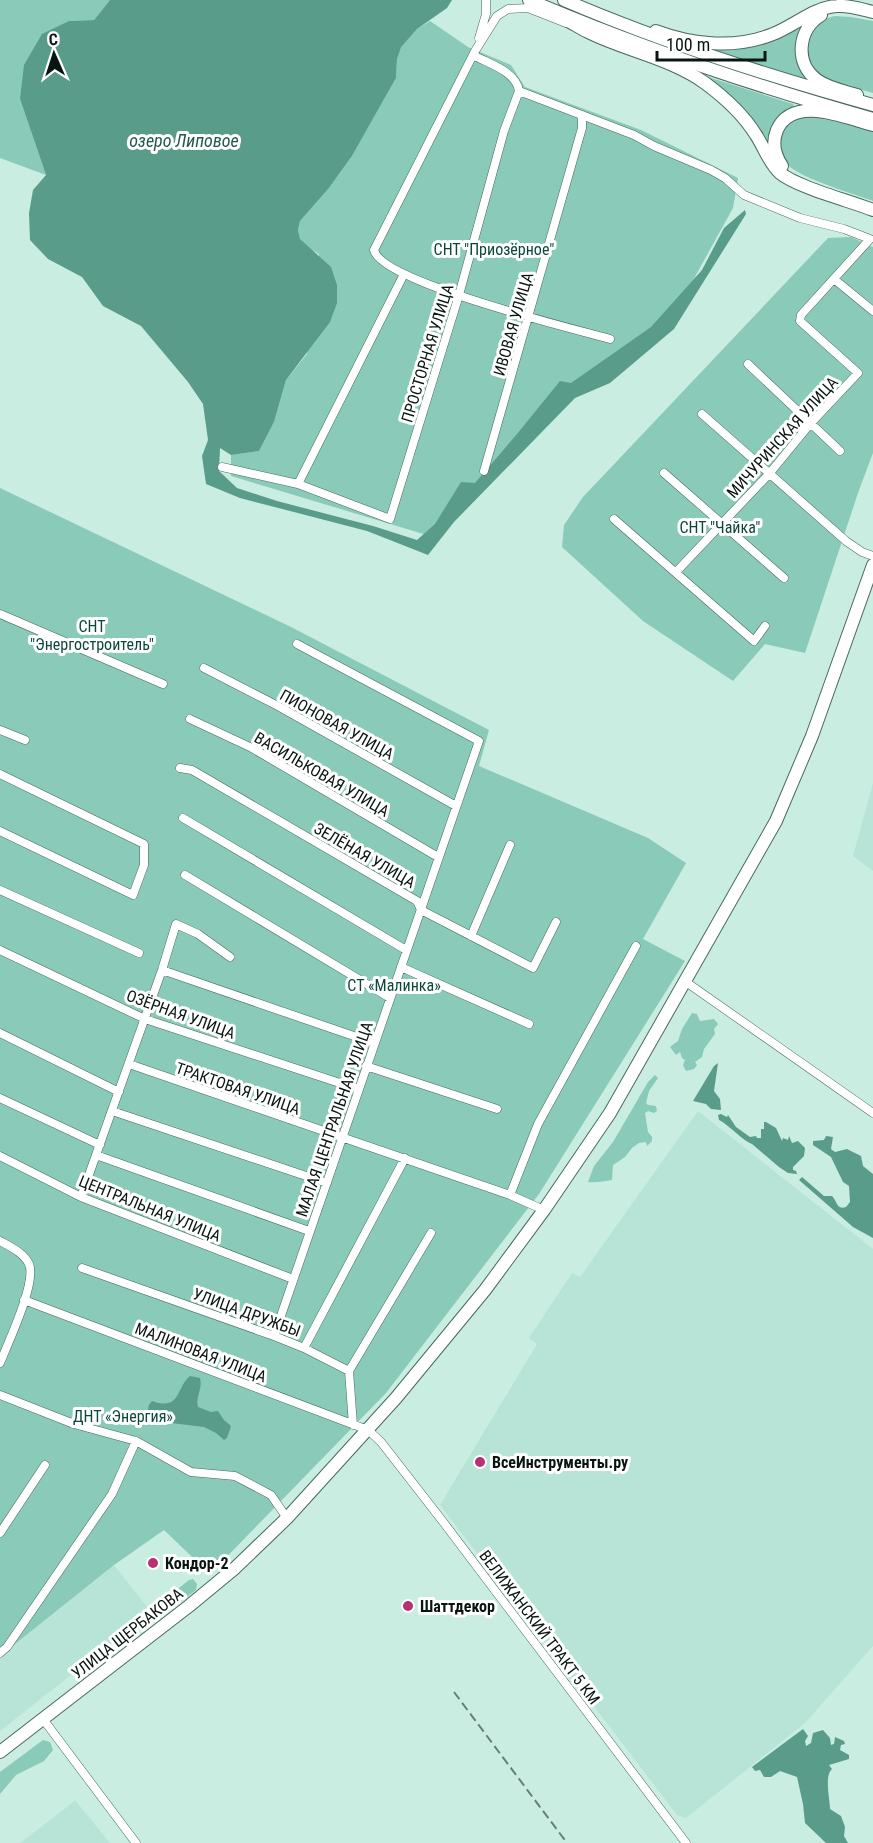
<svg xmlns="http://www.w3.org/2000/svg" width="873" height="1843" font-family="'Roboto Condensed',sans-serif">
	<rect width="100%" height="100%" fill="#caede2"/>
	<path fill="#b8e4d7" d="M873 783V871L853 856Z
		M698 1111 873 1249V1646L805 1723 686 1818 677 1815 440 1505 537 1344 529 1338 572 1273 580 1277Z
		M114 1565 151 1612 0 1731V1656Z
		M75 1800 110 1843H20L67 1807Z"/>
	<path fill="#89cab8" d="M0 0H110L94 20 69 21 20 99 46 175 0 158Z
		M835 16 851 17 873 21V93C857 88 837 86 823 77 796 60 805 22 835 16Z
		M430 21 468 47 511 65 525 87 641 130 738 178 733 208 671 320 559 403 430 536 231 476V455L259 451 274 422 286 380 307 354 319 254 307 247 300 239 298 230 300 221 329 188 352 156 396 78 397 59 400 47 417 29Z
		M799 29C791 48 796 62 805 79L715 50 763 44Z
		M708 77 793 104 794 106C777 115 772 125 768 143L760 131Z
		M809 116 873 130V201C854 194 800 178 788 165 781 158 778 145 781 135 786 122 796 118 809 116Z
		M851 237 873 247V453L859 490 805 653 765 644 733 681 643 621 562 547 564 525 583 497 828 238Z
		M0 488 291 627 489 730 479 766 648 838 686 863 643 939 685 961 539 1194 386 1393 210 1574 164 1530 114 1565 0 1656Z
		M692 1013 697 1014 700 1021 714 1019 718 1024 714 1029 715 1034 704 1049 702 1057 695 1062 697 1065 694 1069 686 1071 683 1065 685 1060 682 1058 680 1052 676 1055 670 1047 678 1041 682 1029Z
		M655 1075 658 1078 649 1091 646 1103 648 1105 656 1106 657 1111 654 1113 648 1111 645 1113 648 1132 652 1137V1141L647 1146 646 1142 639 1143 632 1148 625 1157 613 1165 612 1180C604 1181 596 1183 588 1182L594 1166 613 1142 648 1082Z
		M193 1579 197 1584 196 1590 171 1609H167L165 1607V1599L189 1580Z
		M43 1740 50 1742 53 1750 44 1761 16 1775 0 1794V1772Z"/>
	<path fill="#599c8a" d="M110 0H452L447 8 417 29 401 47 397 59 396 78 352 156 329 188 300 221 298 230 300 239 331 267 337 285V303L330 322 286 380 274 422 259 451 231 455 220 448 219 471 237 488 277 501 373 526 417 540 435 524 461 482 475 483 517 434 560 381 571 383 651 327 702 270 724 228 745 210 746 214 674 329 610 383 575 398 454 522 428 555 367 531 240 498 206 484 202 456 208 440 203 404 188 382 141 326 103 306 82 277 48 259 30 240 29 213 33 190 46 175 20 99 24 65 42 34 69 21 94 20Z
		M718 1063 714 1091 720 1099 721 1110 711 1109 706 1104 693 1101 714 1066Z
		M721 1114 727 1117 728 1115 736 1127 750 1137 756 1136 757 1138H761V1129H764V1122H766L776 1128 782 1141 783 1138 788 1140 789 1136 792 1143 798 1141 805 1148 804 1156 793 1167V1170L796 1171 797 1174 788 1173 779 1167 752 1144C743 1141 729 1125 719 1120L718 1115Z
		M826 1136 833 1137 831 1149 835 1152 847 1149 861 1156 863 1166 873 1174V1238L853 1227 799 1180 802 1177 824 1196H832C838 1202 836 1210 846 1207L850 1202 849 1186 843 1182 831 1157 813 1145V1141L824 1140Z
		M190 1376 200 1378C203 1389 195 1397 198 1407L211 1412 218 1411 224 1420 231 1426 227 1438 224 1440 216 1433 204 1427 171 1423 163 1418 149 1416C148 1410 147 1406 152 1401 181 1411 175 1389 190 1376Z
		M803 1729 808 1736 805 1741 806 1746 811 1743 813 1733 823 1730 830 1738 831 1745 834 1744 835 1737 844 1741 845 1744 841 1745 840 1750 849 1755V1759L829 1765 832 1769C824 1776 830 1799 830 1809L841 1816 845 1827 844 1836 848 1843H826L805 1823 803 1804 797 1777 780 1771 771 1777H764L760 1770 755 1771 752 1767Z"/>
	<g fill="none" stroke-linecap="round" stroke-linejoin="round">
		<g stroke="#49695f" stroke-width="9">
			<path id="minor" d="M566 23 528 8 508 9 497 16 475 51 374 250C381 282 574 329 610 339
				M479 38 486 14V0
				M473 55C489 64 516 71 519 91L634 135 654 146 711 170 725 178 744 195 800 218 844 229 870 239 801 315 800 321 858 373 810 424 769 474 676 572
				M834 279 873 311
				M748 364 840 451
				M702 414 846 541 862 552 873 556
				M222 467 298 484 390 519 459 295 504 131 519 91
				M484 471 582 128V115
				M664 473 784 578
				M298 484 404 274
				M614 519 754 641 765 626
				M0 614 163 684
				M204 668 278 706 456 806
				M190 719 252 748 438 857
				M0 730 25 740
				M180 768 192 770 417 901 421 910 533 968 556 922
				M0 774 144 844V865L133 895 0 831
				M183 818 406 950
				M185 875 390 998
				M0 890 139 953
				M471 936 510 845
				M0 950 145 1019 358 1089
				M401 967 529 1024
				M162 970 374 1043
				M686 982 873 1113
				M0 1033 119 1092
				M129 1064 510 1195 544 1210
				M366 1066 497 1109
				M0 1098 100 1145
				M112 1111 327 1183
				M96 1155 309 1231
				M0 1156 81 1197 293 1279
				M510 1195 538 1124 636 946
				M81 1197 162 970 176 924 198 934 230 957
				M0 1241C11 1247 24 1253 29 1264 37 1282 8 1343 0 1363
				M82 1268 274 1336 304 1348 349 1371 353 1425
				M24 1300 368 1430 381 1442 444 1523 686 1843
				M274 1336 479 741 297 644
				M304 1348 405 1158
				M349 1371 431 1233
				M0 1395 74 1424 136 1441 191 1472 235 1476 271 1495 287 1518
				M0 1533 45 1465
				M0 1653 7 1647 112 1494 136 1441
				M43 1719 136 1843"/>
		</g>
		<g stroke="#49695f" stroke-width="14">
			<path id="primary" d="M821 15C798 29 794 63 817 80 828 88 844 91 857 95
				M564 19C572 23 580 28 588 32 626 51 670 58 705 83 724 97 743 114 756 135 764 147 769 163 780 173 797 187 850 201 873 210
				M656 31C693 45 736 49 773 34 794 26 814 7 837 6 849 5 861 9 873 12
				M782 166C774 154 772 142 777 130 793 94 846 118 873 125
				M0 1752 189 1606 235 1568 287 1518 396 1398 485 1290 544 1210 610 1113 776 821 812 736 873 565"/>
		</g>
		<g stroke="#49695f" stroke-width="14">
			<path id="trunk" d="M529 0C641 48 755 86 873 119
				M564 0C664 43 768 76 873 105"/>
		</g>
		<use href="#minor" stroke="#fff" stroke-width="8"/>
		<use href="#primary" stroke="#fff" stroke-width="12"/>
		<use href="#trunk" stroke="#fff" stroke-width="12"/>
		<path stroke="#687f78" stroke-width="2" stroke-dasharray="9 4.5" stroke-linecap="butt" d="M454 1692 567 1843"/>
	</g>
	<g fill="#b73173" stroke="#fff" stroke-width="2">
		<circle cx="480" cy="1462" r="6"/>
		<circle cx="153" cy="1563" r="6"/>
		<circle cx="408" cy="1606" r="6"/>
	</g>
	<g text-anchor="middle" stroke-width="6" stroke-linejoin="round" paint-order="stroke">
		<g font-size="16" fill="#0b473a" stroke="#fff">
			<text x="494" y="255">СНТ "Приозёрное"</text>
			<text x="720" y="533">СНТ "Чайка"</text>
			<text x="92" y="632">СНТ<tspan x="92" dy="18">"Энергостроитель"</tspan></text>
			<text x="394" y="991">CТ «Малинка»</text>
			<text x="123" y="1422">ДНТ «Энергия»</text>
		</g>
		<g font-size="16" fill="#081511" stroke="#fff">
			<text transform="translate(513 324) rotate(-74)" y="6">ИВОВАЯ УЛИЦА</text>
			<text transform="translate(427 353) rotate(-73)" y="6">ПРОСТОРНАЯ УЛИЦА</text>
			<text transform="translate(782 437) rotate(-48)" y="6">МИЧУРИНСКАЯ УЛИЦА</text>
			<text transform="translate(337 724) rotate(29)" y="6">ПИОНОВАЯ УЛИЦА</text>
			<text transform="translate(322 774) rotate(30)" y="6">ВАСИЛЬКОВАЯ УЛИЦА</text>
			<text transform="translate(365 855) rotate(30)" y="6">ЗЕЛЁНАЯ УЛИЦА</text>
			<text transform="translate(181 1014) rotate(20)" y="6">ОЗЁРНАЯ УЛИЦА</text>
			<text transform="translate(238 1088) rotate(19)" y="6">ТРАКТОВАЯ УЛИЦА</text>
			<text transform="translate(334 1119) rotate(-71)" y="6">МАЛАЯ ЦЕНТРАЛЬНАЯ УЛИЦА</text>
			<text transform="translate(150 1208) rotate(22)" y="6">ЦЕНТРАЛЬНАЯ УЛИЦА</text>
			<text transform="translate(247 1312) rotate(20)" y="6">УЛИЦА ДРУЖБЫ</text>
			<text transform="translate(201 1352) rotate(21)" y="6">МАЛИНОВАЯ УЛИЦА</text>
			<text transform="translate(540 1627) rotate(53)" y="6">ВЕЛИЖАНСКИЙ ТРАКТ 5 КМ</text>
			<text transform="translate(127 1633) rotate(-38)" y="6">УЛИЦА ЩЕРБАКОВА</text>
		</g>
		<g font-size="16" font-weight="bold" fill="#081511" stroke="#fff" text-anchor="start">
			<text x="492" y="1468">ВсеИнструменты.ру</text>
			<text x="165" y="1569">Кондор-2</text>
			<text x="420" y="1612">Шаттдекор</text>
		</g>
		<g font-size="18" font-style="italic" fill="#22594c" stroke="#fff">
			<text x="184" y="147">озеро Липовое</text>
		</g>
	</g>
	<g transform="translate(54 54) rotate(357)" stroke="#ffffff" stroke-width="4.5" paint-order="stroke">
	<path d="M0-4.5L10 22L0 15L-10 22Z" fill="#081511"/>
	<text y="-9" font-size="16" font-weight="bold" text-anchor="middle" fill="#081511">С</text>
	</g>
	<path d="M657 51v9h108v-9" fill="none" stroke="#081511" stroke-width="3"/>
	<text x="666" y="51" font-size="18" fill="#081511" stroke="#ffffff" stroke-width="4.5" paint-order="stroke">100 m</text>
</svg>
